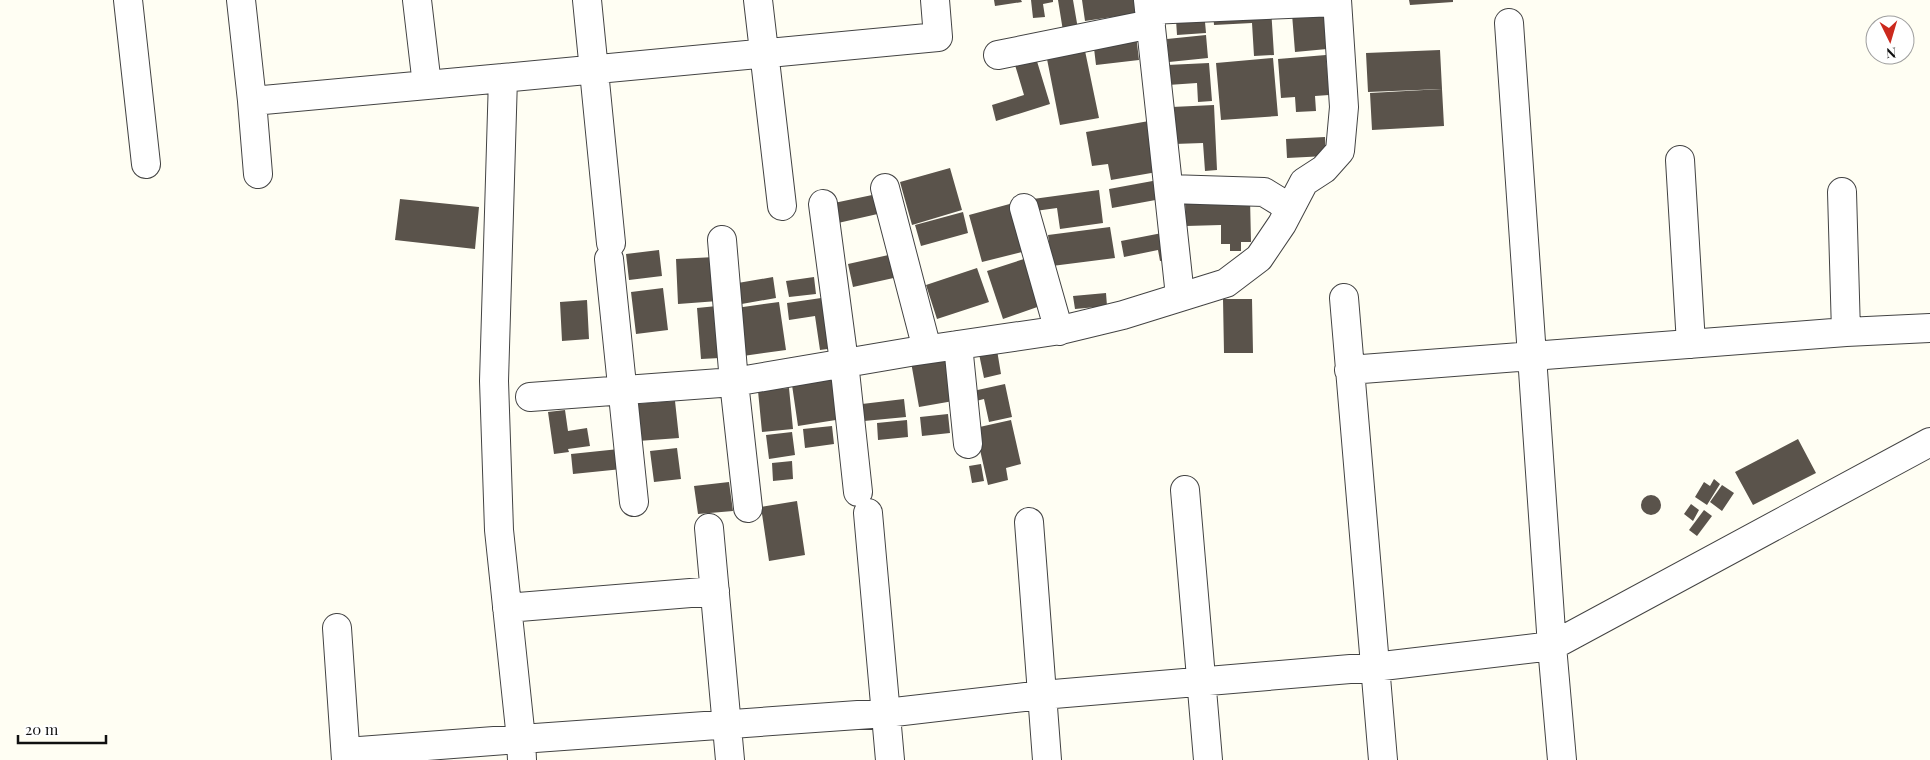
<svg xmlns="http://www.w3.org/2000/svg" width="1930" height="760" font-family="'Playfair Display',serif">
	<rect width="100%" height="100%" fill="#fffef3"/>
	<path fill="#5a534b" d="M994 0H1021L1022 2 995 6Z
		M1031 0H1053V2L1043 4 1045 17 1033 18Z
		M1058 0H1073L1078 29 1063 31Z
		M1082 0H1137L1139 13 1085 21Z
		M1409 0H1453V2L1410 5Z
		M1323 4 1327 49 1295 52 1292 14Z
		M1271 8 1274 55 1254 56 1252 23 1214 25 1213 12Z
		M1204 11 1206 33 1177 35 1176 20Z
		M1136 35 1139 60 1096 65 1093 40Z
		M1206 35 1208 58 1169 62 1167 39Z
		M1084 46 1099 118 1060 125 1046 54Z
		M1440 50 1442 89 1368 92 1366 53Z
		M1326 55 1329 95 1315 96 1316 111 1296 112 1295 97 1281 98 1278 59Z
		M1036 58 1050 104 996 121 992 105 1024 95 1015 65Z
		M1273 58 1278 116 1221 120 1216 63Z
		M1209 63 1212 101 1198 102 1197 83 1168 85 1167 65Z
		M1442 89 1444 126 1372 130 1370 93Z
		M1214 105 1217 170 1205 171 1203 143 1174 144 1172 107Z
		M1149 121 1157 172 1111 180 1108 164 1092 166 1086 132Z
		M1325 137 1326 156 1287 158 1286 139Z
		M950 168 962 210 912 225 900 182Z
		M1158 180 1161 199 1112 208 1109 189Z
		M1099 190 1103 223 1060 229 1057 208 1035 211 1033 199Z
		M877 194 882 213 838 223 834 203Z
		M1250 198 1251 242H1241V251H1230V244H1221V225L1186 226 1185 200Z
		M400 199 479 207 475 249 395 240Z
		M1017 202 1030 250 982 262 969 215Z
		M963 212 968 233 921 246 915 225Z
		M1110 227 1115 258 1052 266 1048 235Z
		M1162 233 1168 260 1160 261 1158 250 1124 257 1121 241Z
		M659 250 662 276 629 280 626 254Z
		M893 254 898 277 853 287 848 264Z
		M715 257 718 301 678 304 676 259Z
		M1027 258 1043 305 1003 319 987 271Z
		M977 268 989 302 937 319 926 285Z
		M773 277 776 298 736 305 732 284Z
		M814 277 816 294 789 297 786 281Z
		M663 288 668 330 636 334 631 292Z
		M1106 293 1107 306 1075 309 1073 296Z
		M828 297 835 348 820 350 815 316 789 320 787 303Z
		M1223 299H1252L1253 353H1224Z
		M587 300 589 339 562 341 560 302Z
		M779 302 786 350 743 356 736 308Z
		M717 306 720 358 701 359 697 308Z
		M997 350 1001 374 984 378 979 354Z
		M952 355 959 400 919 407 911 362Z
		M836 378 842 419 798 426 792 385Z
		M1005 384 1012 417 989 422 984 399 976 401 973 391Z
		M789 388 793 429 762 432 758 391Z
		M904 399 906 417 864 421 862 404Z
		M675 401 679 438 638 441 634 404Z
		M565 410 568 431 587 428 590 446 568 449 569 452 554 454 548 412Z
		M948 414 950 433 922 436 920 417Z
		M907 420 908 437 878 440 877 423Z
		M1011 420 1021 464 1006 468 1008 480 988 485 975 428Z
		M832 426 834 444 805 448 803 429Z
		M792 432 795 455 769 459 766 435Z
		M1798 439 1816 473 1753 505 1735 472Z
		M677 448 681 479 654 482 650 451Z
		M619 449 622 469 573 474 571 454Z
		M792 461 793 479 773 481 772 463Z
		M981 464 984 481 972 483 969 466Z
		M1714 479 1720 484 1707 505 1695 497 1704 482 1710 486Z
		M729 482 733 511 698 514 694 486Z
		M1722 485 1734 493 1722 511 1710 502Z
		M1641 505a10 10 0 1 1 20 0a10 10 0 1 1-20 0Z
		M797 501 805 555 769 561 761 507Z
		M1691 504 1699 510 1693 521 1684 514Z
		M1704 510 1712 516 1697 536 1689 530Z"/>
	<g fill="none" stroke-linecap="round" stroke-linejoin="round">
		<g stroke="#434343" stroke-width="30">
			<path id="minor" d="M128 0 146 164
				M241 0 252 101 503 78 494 381 499 530 521 739 886 713 1042 695 1374 667 1552 646 1532 356 1349 370
				M417 0 427 85
				M587 0 611 243
				M758 0 782 206
				M1148 0 1180 296
				M1149 10 1337 2
				M1509 23 1532 356 1846 332 1930 328
				M998 55 1151 24
				M503 78 938 37 935 0
				M252 101 258 174
				M1680 160 1691 344
				M885 188 927 349
				M1169 189 1264 192 1290 208
				M1842 192 1846 332
				M823 204 844 362 858 492
				M1024 208 1059 331
				M722 240 734 382 748 508
				M609 259 634 502
				M1344 298 1383 760
				M958 345 968 444
				M530 397 734 382 910 352 1061 330 1123 315 1226 283 1259 258 1282 224 1304 182 1324 169 1340 151 1344 107 1337 0
				M1185 490 1208 760
				M868 513 890 760
				M1029 522 1047 760
				M709 528 730 760
				M507 608 715 591
				M337 628 346 760
				M346 752 521 739 522 760
				M1562 760 1552 646 1930 442"/>
		</g>
		<use href="#minor" stroke="#fff" stroke-width="28"/>
	</g>
	<g transform="translate(1890 40) rotate(175)"><circle r="24" fill="#ffffff" stroke="#9f9f9f"/>
	<path d="M0-4L9 19L0 12L-9 19Z" fill="#cb291d"/>
	<text y="-8" font-size="14" font-weight="bold" text-anchor="middle" fill="#101010">N</text>
	</g>
	<path d="M18 735v8h88v-8" fill="none" stroke="#101010" stroke-width="2.5"/>
	<text x="25" y="735" font-size="15" fill="#101010" stroke="#ffffff" stroke-width="4" paint-order="stroke">20 m</text>
</svg>
